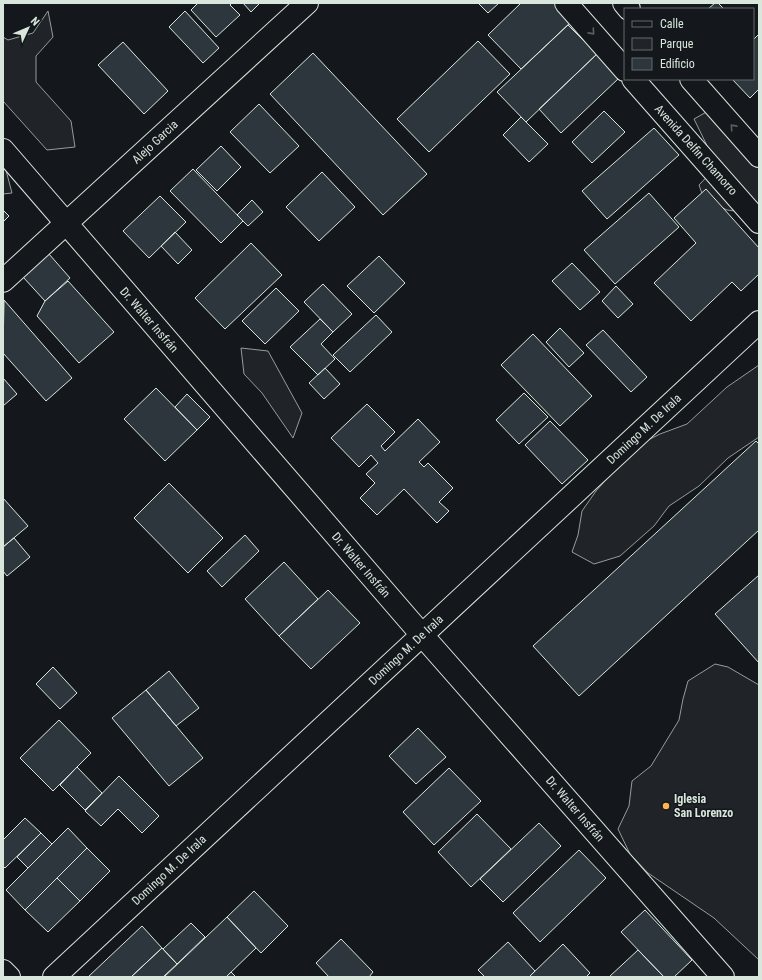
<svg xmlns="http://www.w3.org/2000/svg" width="762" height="980" font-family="'Roboto Condensed',sans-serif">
	<rect width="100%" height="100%" fill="#14181c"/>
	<path fill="#202428" stroke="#939e99" d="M48 11 53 37 36 56V82L71 121 75 147 47 150 3 101V37L8 40 33 33Z
		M717 106 759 154V214L727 210 704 199 699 185 717 166 694 119Z
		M3 159 12 193 3 194Z
		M241 348 268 351 302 413 293 438 262 393 244 374Z
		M759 365V437L728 458 699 486 669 506 654 526 620 556 594 564 572 552 578 535 582 511 596 491 636 446 660 434 687 424 727 387Z
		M715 664 728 667 759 685V960L714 918 648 873 630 854 618 829 629 806 632 781 651 766 679 720 683 699 688 681Z"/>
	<path fill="#2c363c" stroke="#d8e6dc" d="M198 3H232L230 5 240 15 216 37 191 10Z
		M243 3H260L251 12Z
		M478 3H499L488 13Z
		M521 3H557L573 20 521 69 488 35Z
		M715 3H718L724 9H708Z
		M185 11 219 48 203 63 169 27Z
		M568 25 597 54 526 122 497 92Z
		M759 34V89L750 98 732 79H753V40Z
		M478 41 510 74 429 152 397 119Z
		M123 42 168 91 144 114 98 65Z
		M313 53 427 174 383 215 270 94Z
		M597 54 619 78 561 133 539 109Z
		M259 104 299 146 270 173 230 132Z
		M604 111 625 132 592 163 572 142Z
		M521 117 548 144 529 162 503 135Z
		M654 128 679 155 607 219 582 191Z
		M221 146 241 167 217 191 196 170Z
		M193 169 243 221 221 243 170 191Z
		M322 172 355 207 319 241 286 207Z
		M706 189 759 248V274L741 291 732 282 691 321 654 283 696 243 674 218Z
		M649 193 679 227 615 284 584 250Z
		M160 196 186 222 149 258 123 231Z
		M252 200 263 212 248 226 237 215Z
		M3 210 9 216 3 222Z
		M175 232 192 250 178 264 161 246Z
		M251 243 282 275 225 329 195 298Z
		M49 254 70 278 45 301 23 277Z
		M379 256 405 283 374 313 347 286Z
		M572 263 600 292 580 310 552 281Z
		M68 281 114 332 79 363 37 316 45 301Z
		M323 284 352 314 333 332 304 302Z
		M616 286 633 304 618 318 602 301Z
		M276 288 299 311 265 344 242 321Z
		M4 300 72 378 46 401 3 353Z
		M376 315 392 332 350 372 333 355Z
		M320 319 333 332 321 344 335 359 318 375 290 347Z
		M560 328 584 353 569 367 546 342Z
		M603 330 647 377 631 392 586 345Z
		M533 334 592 396 560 426 501 365Z
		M325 368 340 384 324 399 309 383Z
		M3 378 17 394 3 406Z
		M156 388 197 430 165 461 124 419Z
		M524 393 548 417 519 444 496 420Z
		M187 394 210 417 197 430 175 407Z
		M367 404 395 432 381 446 385 451 418 419 440 442 419 462 424 467 428 463 453 488 439 502 449 511 437 523 404 489 377 515 360 498 375 483 366 474 378 463 371 455 359 467 331 438Z
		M550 421 588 460 562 484 525 445Z
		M756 441 759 444V530L579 696 533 646Z
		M169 483 223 538 188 573 134 518Z
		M3 498 28 526 3 547Z
		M245 535 259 551 222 587 207 571Z
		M14 538 30 557 7 576 3 571V547Z
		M284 562 318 599 279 636 245 599Z
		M759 575V663L715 614Z
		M328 590 360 623 311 669 279 636Z
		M53 667 77 693 60 709 36 684Z
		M169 671 199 708 176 726 146 690Z
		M146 690 203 758 169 786 112 718Z
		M59 720 91 753 53 791 20 758Z
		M418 728 446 757 416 784 389 756Z
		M77 767 102 793 85 810 60 785Z
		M449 768 481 801 434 845 403 812Z
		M119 776 159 816 142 833 118 809 101 826 85 811Z
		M477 814 511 849 471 887 438 852Z
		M25 818 41 833 5 868 3 866V840Z
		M539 823 561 846 503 902 480 879Z
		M68 828 87 848 25 910 6 890Z
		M41 833 52 844 28 868 17 857Z
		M87 848 110 871 80 901 57 878Z
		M579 850 606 878 540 942 513 913Z
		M57 878 80 901 48 932 25 910Z
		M254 891 288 926 261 953 227 917Z
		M645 910 692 960 674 977H664L621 932Z
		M227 917 256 948 226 977H164Z
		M191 923 205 937 177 964 163 949Z
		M142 926 162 948 131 977H88Z
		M341 939 373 972 369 977H329L316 963Z
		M508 942 535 971 529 977H485L478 970Z
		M563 944 590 973 586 977H529Z
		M162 948 177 964 163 977H131Z
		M638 950 664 977H609Z
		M231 972 236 977H226Z"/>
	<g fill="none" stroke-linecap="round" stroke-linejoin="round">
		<g stroke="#d8e6dc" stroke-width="24">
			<path id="minor" d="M566 3 625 70
				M624 3 629 9
				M633 79 759 222
				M691 79 759 156
				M3 150 422 635 723 977
				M3 281 307 3
				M3 971 9 977
				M54 977 759 322"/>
		</g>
		<use href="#minor" stroke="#14181c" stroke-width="22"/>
	</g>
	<defs><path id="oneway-chevron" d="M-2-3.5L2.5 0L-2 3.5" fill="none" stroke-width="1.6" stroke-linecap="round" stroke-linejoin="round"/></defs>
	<g stroke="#59605f">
		<use href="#oneway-chevron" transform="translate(592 32) rotate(48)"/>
		<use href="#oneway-chevron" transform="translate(733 127) rotate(-132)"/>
	</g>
	<circle fill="#ffb74d" stroke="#14181c" stroke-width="1.5" cx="666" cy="806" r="4"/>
	<g text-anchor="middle" stroke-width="3" stroke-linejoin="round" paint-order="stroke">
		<g font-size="12" fill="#d8e6dc" stroke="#14181c">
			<text transform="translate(155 142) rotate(-43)" y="4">Alejo Garcia</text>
			<text transform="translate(696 150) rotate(48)" y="4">Avenida Delfin Chamorro</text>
			<text transform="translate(149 320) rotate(49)" y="4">Dr. Walter Insfrán</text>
			<text transform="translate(644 429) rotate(-43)" y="4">Domingo M. De Irala</text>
			<text transform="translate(361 565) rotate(49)" y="4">Dr. Walter Insfrán</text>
			<text transform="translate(406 650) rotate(-43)" y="4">Domingo M. De Irala</text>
			<text transform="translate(575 809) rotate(49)" y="4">Dr. Walter Insfrán</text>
			<text transform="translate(169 870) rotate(-43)" y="4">Domingo M. De Irala</text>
		</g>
		<g font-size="12" font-weight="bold" fill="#d8e6dc" stroke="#14181c" text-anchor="start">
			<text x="674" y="803">Iglesia<tspan x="674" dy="14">San Lorenzo</tspan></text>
		</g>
	</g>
	<rect width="762" height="980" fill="none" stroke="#d8e6dc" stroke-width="8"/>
	<rect x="624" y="8" width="130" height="72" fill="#14181c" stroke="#626a69"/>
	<rect x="632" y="21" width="20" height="6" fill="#14181c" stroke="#626a69"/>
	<text x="660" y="28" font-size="12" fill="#d8e6dc">Calle</text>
	<rect x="632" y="38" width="20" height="12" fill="#202428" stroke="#626a69"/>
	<text x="660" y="48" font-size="12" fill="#d8e6dc">Parque</text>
	<rect x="632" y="58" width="20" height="12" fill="#2c363c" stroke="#626a69"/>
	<text x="660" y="68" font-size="12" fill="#d8e6dc">Edificio</text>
	<g transform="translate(28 28) rotate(46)" stroke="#14181c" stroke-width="3" paint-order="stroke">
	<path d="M0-3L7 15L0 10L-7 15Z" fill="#d8e6dc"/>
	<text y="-6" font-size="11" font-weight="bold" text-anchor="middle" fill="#d8e6dc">N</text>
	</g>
</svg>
